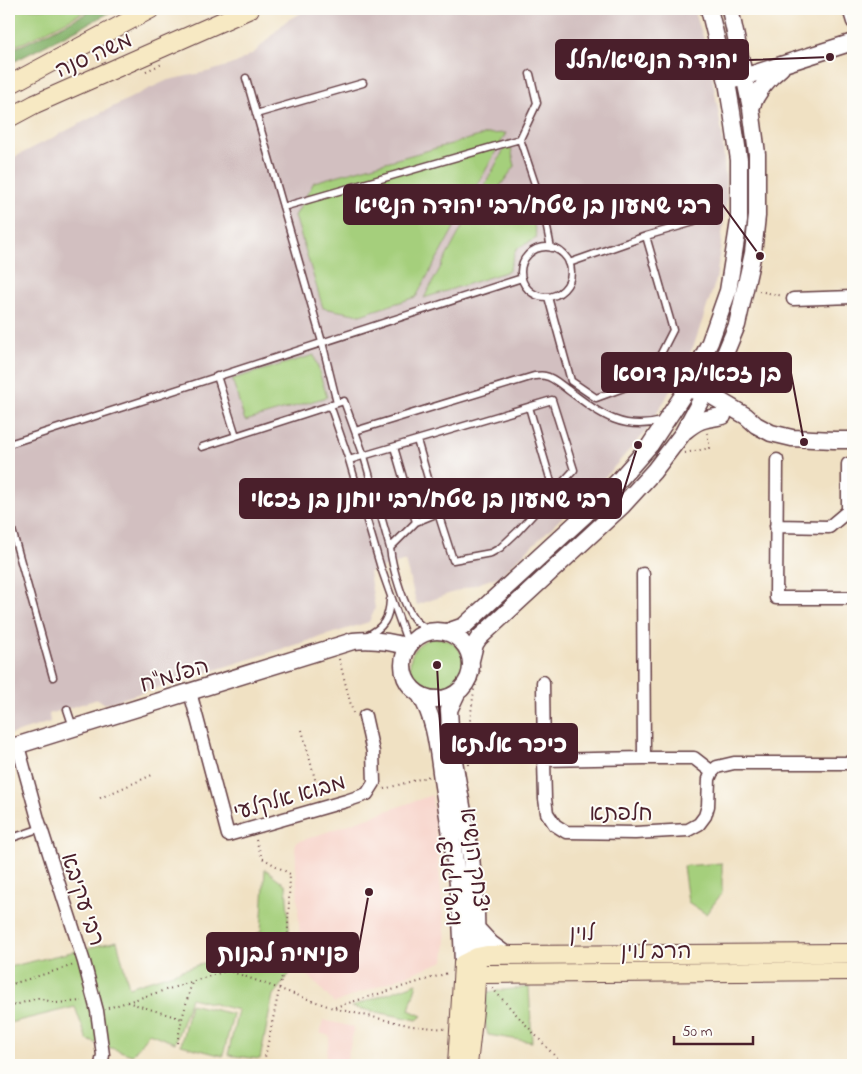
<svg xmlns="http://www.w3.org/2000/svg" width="862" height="1074" font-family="'Indie Flower','Playpen Sans Hebrew',sans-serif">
	<rect width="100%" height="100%" fill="#fdfcf7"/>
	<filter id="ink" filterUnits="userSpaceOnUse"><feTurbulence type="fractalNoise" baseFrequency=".02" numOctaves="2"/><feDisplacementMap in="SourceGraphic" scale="10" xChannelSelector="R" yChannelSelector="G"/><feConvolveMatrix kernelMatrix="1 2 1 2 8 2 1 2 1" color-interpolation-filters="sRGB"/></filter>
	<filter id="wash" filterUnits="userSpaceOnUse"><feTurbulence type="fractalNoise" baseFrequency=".0096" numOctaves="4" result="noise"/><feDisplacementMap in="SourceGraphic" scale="20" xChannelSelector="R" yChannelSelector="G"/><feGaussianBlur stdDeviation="1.12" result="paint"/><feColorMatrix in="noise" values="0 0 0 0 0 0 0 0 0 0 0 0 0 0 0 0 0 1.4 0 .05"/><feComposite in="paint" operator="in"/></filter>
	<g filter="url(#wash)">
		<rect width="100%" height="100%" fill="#f0e1c3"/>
		<path fill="#f7d1c8" d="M432 795 446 941 444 961 334 1003 301 967 295 843Z
			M323 1020 354 1027 346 1065 325 1061 330 1036 320 1033Z"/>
		<path fill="#d2bfc0" d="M309 9H694L708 52 722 133 727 199 716 280 694 345 665 400 646 431 607 475 500 576 417 605 405 561 369 572 375 608 369 622 105 704 98 699 49 714 50 722 9 735V160L144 91 168 80 211 71 236 63 255 52 286 21Z"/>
		<path fill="#a5cf7b" stroke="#787753" d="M9 9H90L25 42 9 48Z
			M506 133 416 297 360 315 323 308 295 216 314 182 487 134Z
			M509 140 515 166 500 186 510 222 532 217 537 238 516 249 509 271 424 298Z
			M314 355 327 397 245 421 232 379Z
			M410 665a27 27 0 1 1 54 0a27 27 0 1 1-54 0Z
			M722 863V893L706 914 688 902 683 866Z
			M265 869 286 885 292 971 273 995 260 1059 228 1055 238 1010 191 998 175 1043 149 1033 132 1055 87 1040 75 1007 9 1023V967L117 941 129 987 220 958 261 931Z
			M417 983 409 1010 422 1016 417 1020 351 1007Z
			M529 987 532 1042 488 1035 484 1019 487 992Z
			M190 1004 233 1014 223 1056 181 1045Z"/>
		<path fill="#84b26b" stroke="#67684b" d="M94 9H117L9 64V50L25 44 89 12Z"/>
	</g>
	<g filter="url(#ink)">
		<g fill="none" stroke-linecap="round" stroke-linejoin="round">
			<g stroke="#633c42" stroke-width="9">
				<path id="service" d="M530 74 537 103 520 139 543 208 551 248
					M246 78 322 342 337 403
					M256 114 363 83
					M283 207 520 139
					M521 272a25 25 0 1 1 50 0a25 25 0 1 1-50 0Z
					M569 263 646 236 694 222
					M548 297 571 381 596 398 648 379 673 330 646 236
					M217 376 236 436
					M330 405 349 460 381 568 408 644
					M529 407 554 492
					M355 431 534 376C537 376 542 375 545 376 553 377 561 385 568 390 599 413 621 432 662 421
					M9 444 522 278
					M202 447 344 401 364 456 390 548C392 566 404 610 417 622 420 625 425 628 429 631
					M394 447 416 522
					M349 460 552 400 574 470 517 532 500 548 491 553 453 560 438 513
					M9 519 53 677
					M390 548 416 522 438 513 417 440
					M366 636C384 628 389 618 390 600
					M67 709 73 727
					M492 743H544
					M9 839 41 828"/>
			</g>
			<g stroke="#633c42" stroke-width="15">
				<path id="minor" d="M849 9 853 22
					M793 299 853 297
					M777 460 776 598H853
					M776 526 829 527 848 511V464
					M643 574 644 758
					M543 682 544 760 545 799 547 813 555 825 566 832 635 833 688 830 699 824 705 816 708 806 709 779 712 772 717 767 734 763H853
					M190 692 228 835 346 801 367 794 374 783 373 752 365 716
					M18 746 38 819 84 962 97 1011 103 1055 101 1065
					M544 760 644 758H694L712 772"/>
			</g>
			<g stroke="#633c42" stroke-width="19">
				<path id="tertiary" d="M734 80 853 42
					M751 108C757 91 767 79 781 68
					M694 391 705 392 746 416 756 425 771 433 792 438 834 440H853
					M685 431C699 419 705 419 723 416
					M403 665a34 34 0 1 1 68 0a34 34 0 1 1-68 0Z
					M447 632 464 626 586 514 620 479 650 445 687 389 710 342 728 291 739 221V160L732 112 727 82 709 9
					M471 660 475 644 479 638 622 506 654 471 683 433 722 361 737 325 753 253 757 216V154L751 108 730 9
					M457 693 449 710 451 744 471 857 476 911 477 957
					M420 695C437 721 438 755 443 786 448 816 453 846 457 876 461 905 462 934 463 964
					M9 748 353 641C373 639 389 641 408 647
					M477 929 491 944 506 955"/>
			</g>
			<g stroke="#633c42" stroke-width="20">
				<path id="secondary" d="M9 85 151 9
					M9 118 35 104 250 9
					M463 964 477 973 485 974 853 971
					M463 964 477 957 487 955 853 953
					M457 1065 463 964
					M468 1065 475 1001 477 961"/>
			</g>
			<path stroke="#633c42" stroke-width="2" stroke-dasharray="1 4" stroke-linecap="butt" d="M146 71 162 64
				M759 291 783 296
				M685 453 710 448 707 433
				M339 659 353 713
				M302 730 320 798
				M467 744 485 743
				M469 765 467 744 474 690 481 669
				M384 789 430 776
				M100 798 152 775
				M256 840 262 858 290 874 287 952 264 1062 275 1065
				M227 970 333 1008 412 1026 446 1029
				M9 985 74 965
				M492 988 563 1065
				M127 1002 182 1019
				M9 1007 38 998 56 1003 82 1001
				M335 1007 448 973
				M108 1008 287 952
				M177 1043 182 1019 192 982"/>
			<use href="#service" stroke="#fff" stroke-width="6"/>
			<use href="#minor" stroke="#fff" stroke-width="12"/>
			<use href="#tertiary" stroke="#fff" stroke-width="16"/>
			<use href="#secondary" stroke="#f7e9c3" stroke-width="18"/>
		</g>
	</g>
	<g text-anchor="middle" stroke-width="4" stroke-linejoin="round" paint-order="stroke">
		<g font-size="22" fill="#4a1f2b" stroke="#fdfcf7">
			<text transform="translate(93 54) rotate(-24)" y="8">משה סנה</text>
			<text transform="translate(174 674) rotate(-17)" y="8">הפלמ"ח</text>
			<text transform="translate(289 796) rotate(-16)" y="8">מבוא אלקלעי</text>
			<text x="621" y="820">חלפתא</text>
			<text transform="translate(476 860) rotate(82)" y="8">יצחק הנשיא</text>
			<text transform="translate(448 881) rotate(-96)" y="8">יצחק נשיא</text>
			<text transform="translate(84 899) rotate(72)" y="8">רבי עקיבא</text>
			<text x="582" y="940">לוין</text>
			<text x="656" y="958">הרב לוין</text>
		</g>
	</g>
	<path fill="none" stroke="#4a1f2b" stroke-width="2" d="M830 57L748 60M760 256L722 204M804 442L791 373M638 445L621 499M437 665L441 744M369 892L358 952"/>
	<g fill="#4a1f2b" stroke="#fdfcf7" stroke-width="2">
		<circle cx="830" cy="57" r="5"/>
		<circle cx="760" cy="256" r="5"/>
		<circle cx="804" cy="442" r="5"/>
		<circle cx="638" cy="445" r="5"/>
		<circle cx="437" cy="665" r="5"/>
		<circle cx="369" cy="892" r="5"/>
	</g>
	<g fill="#4a1f2b" stroke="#4a1f2b" stroke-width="2">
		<rect x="556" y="40" width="192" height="39" rx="5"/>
		<rect x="344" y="185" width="378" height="39" rx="5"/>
		<rect x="602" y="353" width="189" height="39" rx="5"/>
		<rect x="240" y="479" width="381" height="39" rx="5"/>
		<rect x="441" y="724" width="136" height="39" rx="5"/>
		<rect x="207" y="933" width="151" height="39" rx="5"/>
	</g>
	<g font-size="24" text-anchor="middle" font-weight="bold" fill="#fff">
		<text x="652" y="68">יהודה הנשיא/הלל</text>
		<text x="533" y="213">רבי שמעון בן שטח/רבי יהודה הנשיא</text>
		<text x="697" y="381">בן זכאי/בן דוסא</text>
		<text x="431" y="507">רבי שמעון בן שטח/רבי יוחנן בן זכאי</text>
		<text x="509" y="752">כיכר אלתא</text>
		<text x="283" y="961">פנימיה לבנות</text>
	</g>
	<rect width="862" height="1074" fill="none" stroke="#fdfcf7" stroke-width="30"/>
	<path d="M674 1036v8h79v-8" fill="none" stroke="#4a1f2b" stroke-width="2.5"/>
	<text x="682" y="1036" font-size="15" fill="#4a1f2b" stroke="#fdfcf7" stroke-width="4" paint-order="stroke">50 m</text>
</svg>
